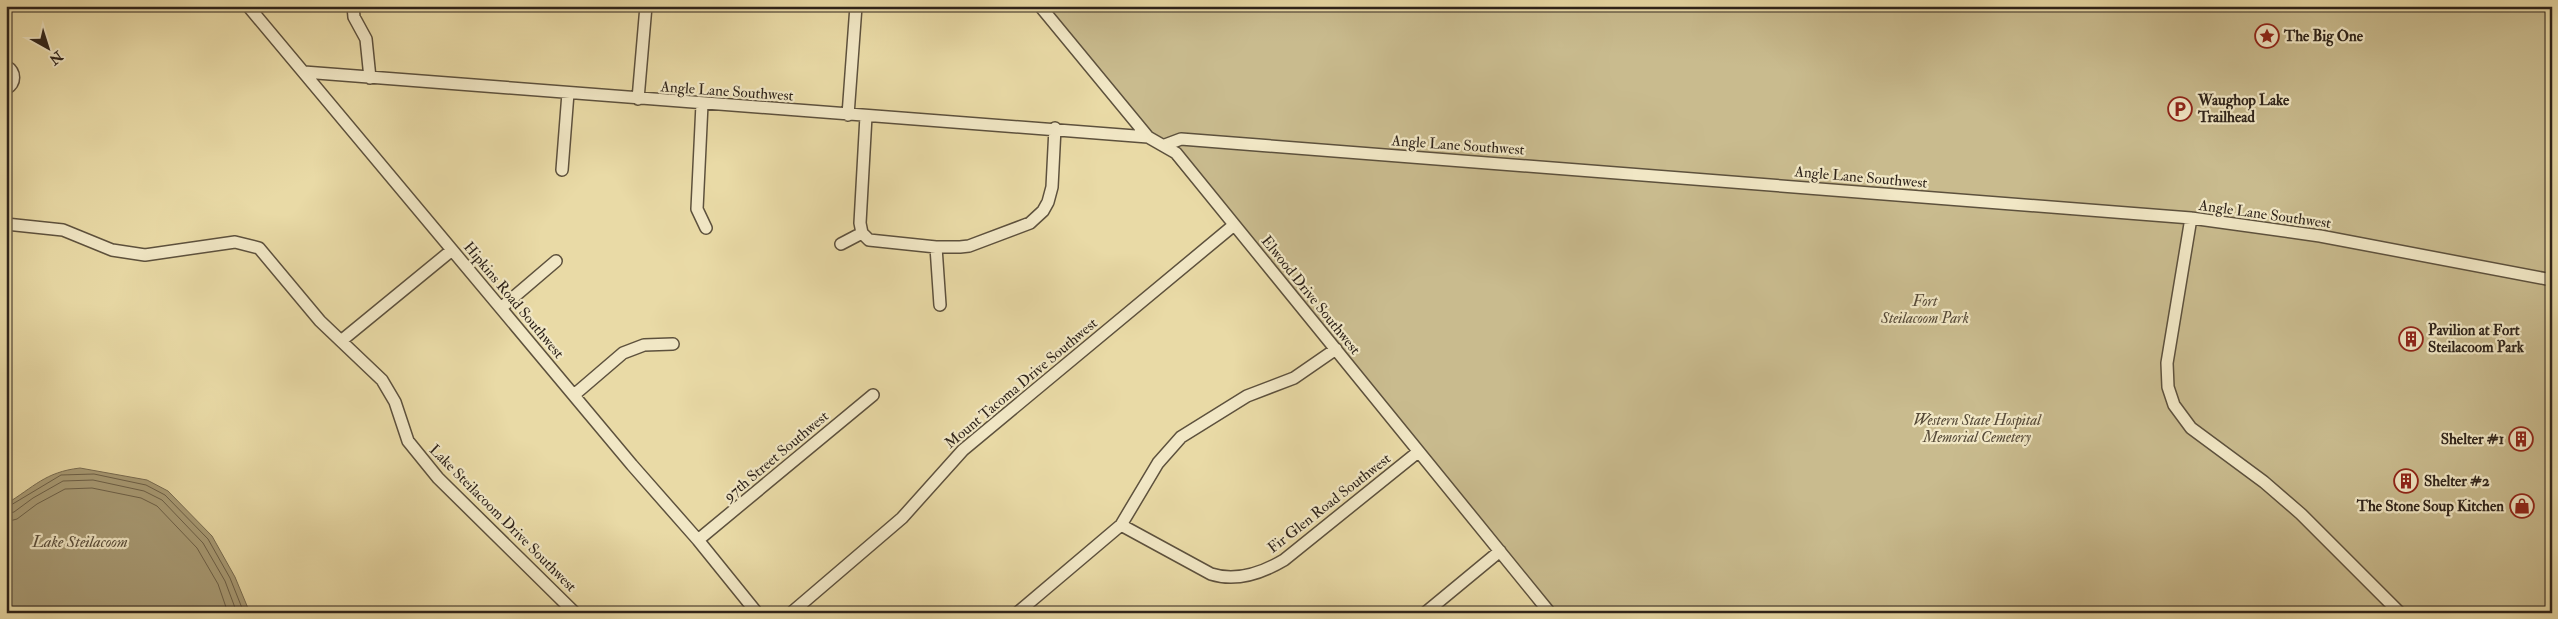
<svg xmlns="http://www.w3.org/2000/svg" width="2558" height="619" font-family="'IM FELL Double Pica',serif">
	<rect width="100%" height="100%" fill="#e9daa6"/>
	<filter id="stains"><feTurbulence type="fractalNoise" baseFrequency=".004" numOctaves="4"/><feColorMatrix values="0 0 0 0 .2 0 0 0 0 .09 0 0 0 0 .02 0 0 0 .5 -.17"/></filter>
	<radialGradient id="worn" r=".72"><stop offset=".6" stop-color="#630" stop-opacity="0"/><stop offset="1" stop-color="#630" stop-opacity=".3"/></radialGradient>
	<path fill="#c9bb8e" stroke="#7c6f54" d="M1045 6H2552V613H1551Z"/>
	<path fill="#a99c76" stroke="#786c51" d="M80 468 147 480 168 491 212 536 235 577 250 613H6V504C34 487 45 472 80 468Z"/>
	<g fill="none" stroke-linecap="round" stroke-linejoin="round">
		<path stroke="#6c6048" stroke-width="1" d="M6 508 61 475 94 474 146 485 165 495 208 539 230 578 244 613
			M6 514 14 512 33 498 63 481 93 480 144 491 162 500 203 543 225 581 237 613
			M6 522 17 519 37 504 65 489 92 488 141 498 157 506 197 548 218 584 228 613"/>
		<g stroke="#5d513d" stroke-width="14">
			<path id="minor" d="M248 6 632 465 698 540 757 613
				M353 6 354 17 366 39 370 78
				M1040 6 1148 137 1176 153 1550 613
				M6 66C16 72 16 83 6 89
				M304 72 1148 137
				M638 99 646 6
				M702 104 697 209 706 228
				M848 115 856 6
				M866 116 860 223 862 233 869 240 936 247H960L969 246 1030 223 1043 211 1048 202 1052 187 1055 128
				M1165 145 1181 139 2191 218 2320 236 2552 280
				M562 170 568 93
				M2191 218 2167 363 2168 387 2174 405 2191 428 2264 482 2301 514 2400 613
				M6 224 63 230 112 250 145 255 235 242 259 248 320 321 382 380 395 402 408 441 438 478 575 613
				M841 244 862 233
				M936 247 940 305
				M501 308 556 261
				M341 341 452 250
				M574 395 623 353 644 345 673 344
				M1121 525 1211 574C1236 582 1262 573 1284 560L1418 452
				M698 540 873 395
				M791 613 902 518 963 450 1234 225
				M1017 613 1121 525 1158 463 1181 437 1247 396 1294 378 1336 349
				M1425 613 1500 551"/>
		</g>
		<use href="#minor" stroke="#f1e7c5" stroke-width="11"/>
	</g>
	<defs>
		<g id="sight-ring" transform="scale(1.25)"><circle r="9.5" fill="#f1e7c5" stroke="#8f2418" stroke-width="1.5"/><path d="M0-6L1.8-2.2L6-1.7L2.9 1.2L3.7 5.4L0 3.3L-3.7 5.4L-2.9 1.2L-6-1.7L-1.8-2.2Z" fill="#8f2418"/></g>
		<g id="parking-ring" transform="scale(1.25)"><circle r="9.5" fill="#f1e7c5" stroke="#8f2418" stroke-width="1.5"/><path d="M-3.5-5.5H1a3.5 3.5 0 0 1 0 7H-1V5.5H-3.5ZM-1-3.4V-.6H.8a1.4 1.4 0 0 0 0-2.8Z" fill="#8f2418"/></g>
		<g id="building-ring" transform="scale(1.25)"><circle r="9.5" fill="#f1e7c5" stroke="#8f2418" stroke-width="1.5"/><path d="M-4-6H4V6H1V3H-1V6H-4ZM-2.5-4.3h1.7v1.8h-1.7ZM.8-4.3h1.7v1.8H.8ZM-2.5-1h1.7V.8h-1.7ZM.8-1h1.7V.8H.8Z" fill="#8f2418"/></g>
		<g id="shop-ring" transform="scale(1.25)"><circle r="9.5" fill="#f1e7c5" stroke="#8f2418" stroke-width="1.5"/><path d="M-5-2.5h2.3a2.7 3.5 0 0 1 5.4 0H5L5.5 6h-11ZM-1.5-2.5h3a1.5 2.3 0 0 0-3 0Z" fill="#8f2418"/></g>
	</defs>
	<g fill-rule="evenodd">
		<use href="#sight-ring" x="2267" y="36"/>
		<use href="#parking-ring" x="2180" y="109"/>
		<use href="#building-ring" x="2411" y="339"/>
		<use href="#building-ring" x="2521" y="439"/>
		<use href="#building-ring" x="2406" y="481"/>
		<use href="#shop-ring" x="2522" y="506"/>
	</g>
	<g text-anchor="middle" stroke-width="4.5" stroke-linejoin="round" paint-order="stroke">
		<g font-size="15" font-weight="bold" fill="#2e231a" stroke="#f1e7c5" text-anchor="start">
			<text x="2284" y="41">The Big One</text>
			<text x="2198" y="105">Waughop Lake<tspan x="2198" dy="17">Trailhead</tspan></text>
			<text x="2428" y="335">Pavilion at Fort<tspan x="2428" dy="17">Steilacoom Park</tspan></text>
			<text x="2504" y="444" text-anchor="end">Shelter #1</text>
			<text x="2424" y="486">Shelter #2</text>
			<text x="2504" y="511" text-anchor="end">The Stone Soup Kitchen</text>
		</g>
		<g font-size="15" fill="#2e231a" stroke="#f1e7c5">
			<text transform="translate(727 91) rotate(4)" y="5">Angle Lane Southwest</text>
			<text transform="translate(1458 145) rotate(4)" y="5">Angle Lane Southwest</text>
			<text transform="translate(1861 177) rotate(5)" y="5">Angle Lane Southwest</text>
			<text transform="translate(2265 214) rotate(8)" y="5">Angle Lane Southwest</text>
			<text transform="translate(1311 295) rotate(51)" y="5">Elwood Drive Southwest</text>
			<text transform="translate(514 300) rotate(50)" y="5">Hipkins Road Southwest</text>
			<text transform="translate(1021 383) rotate(-40)" y="5">Mount Tacoma Drive Southwest</text>
			<text transform="translate(776 456) rotate(-40)" y="5">97th Street Southwest</text>
			<text transform="translate(1329 503) rotate(-38)" y="5">Fir Glen Road Southwest</text>
			<text transform="translate(503 518) rotate(45)" y="5">Lake Steilacoom Drive Southwest</text>
		</g>
		<g font-size="15" font-style="italic" fill="#554937" stroke="#f1e7c5">
			<text x="1925" y="306">Fort<tspan x="1925" dy="17">Steilacoom Park</tspan></text>
			<text x="1977" y="425">Western State Hospital<tspan x="1977" dy="17">Memorial Cemetery</tspan></text>
		</g>
		<g font-size="16" font-style="italic" fill="#594d3a" stroke="#f1e7c5">
			<text x="80" y="547">Lake Steilacoom</text>
		</g>
	</g>
	<rect width="2558" height="619" fill="none" stroke="#e9daa6" stroke-width="25"/>
	<rect x="8" y="8" width="2543" height="604" fill="none" stroke="#2e231a" stroke-width="2.5"/>
	<rect x="12" y="12" width="2533" height="594" fill="none" stroke="#2e231a"/>
	<g transform="translate(48 48) rotate(141)" stroke="#f1e7c5" stroke-width="4" paint-order="stroke">
	<path d="M0-4L9 19L0 12L-9 19Z" fill="#2e231a"/>
	<text y="-8" font-size="14" font-weight="bold" text-anchor="middle" fill="#2e231a">N</text>
	</g>
	<rect width="100%" height="100%" filter="url(#stains)"/>
	<rect width="100%" height="100%" fill="url(#worn)"/>
</svg>
